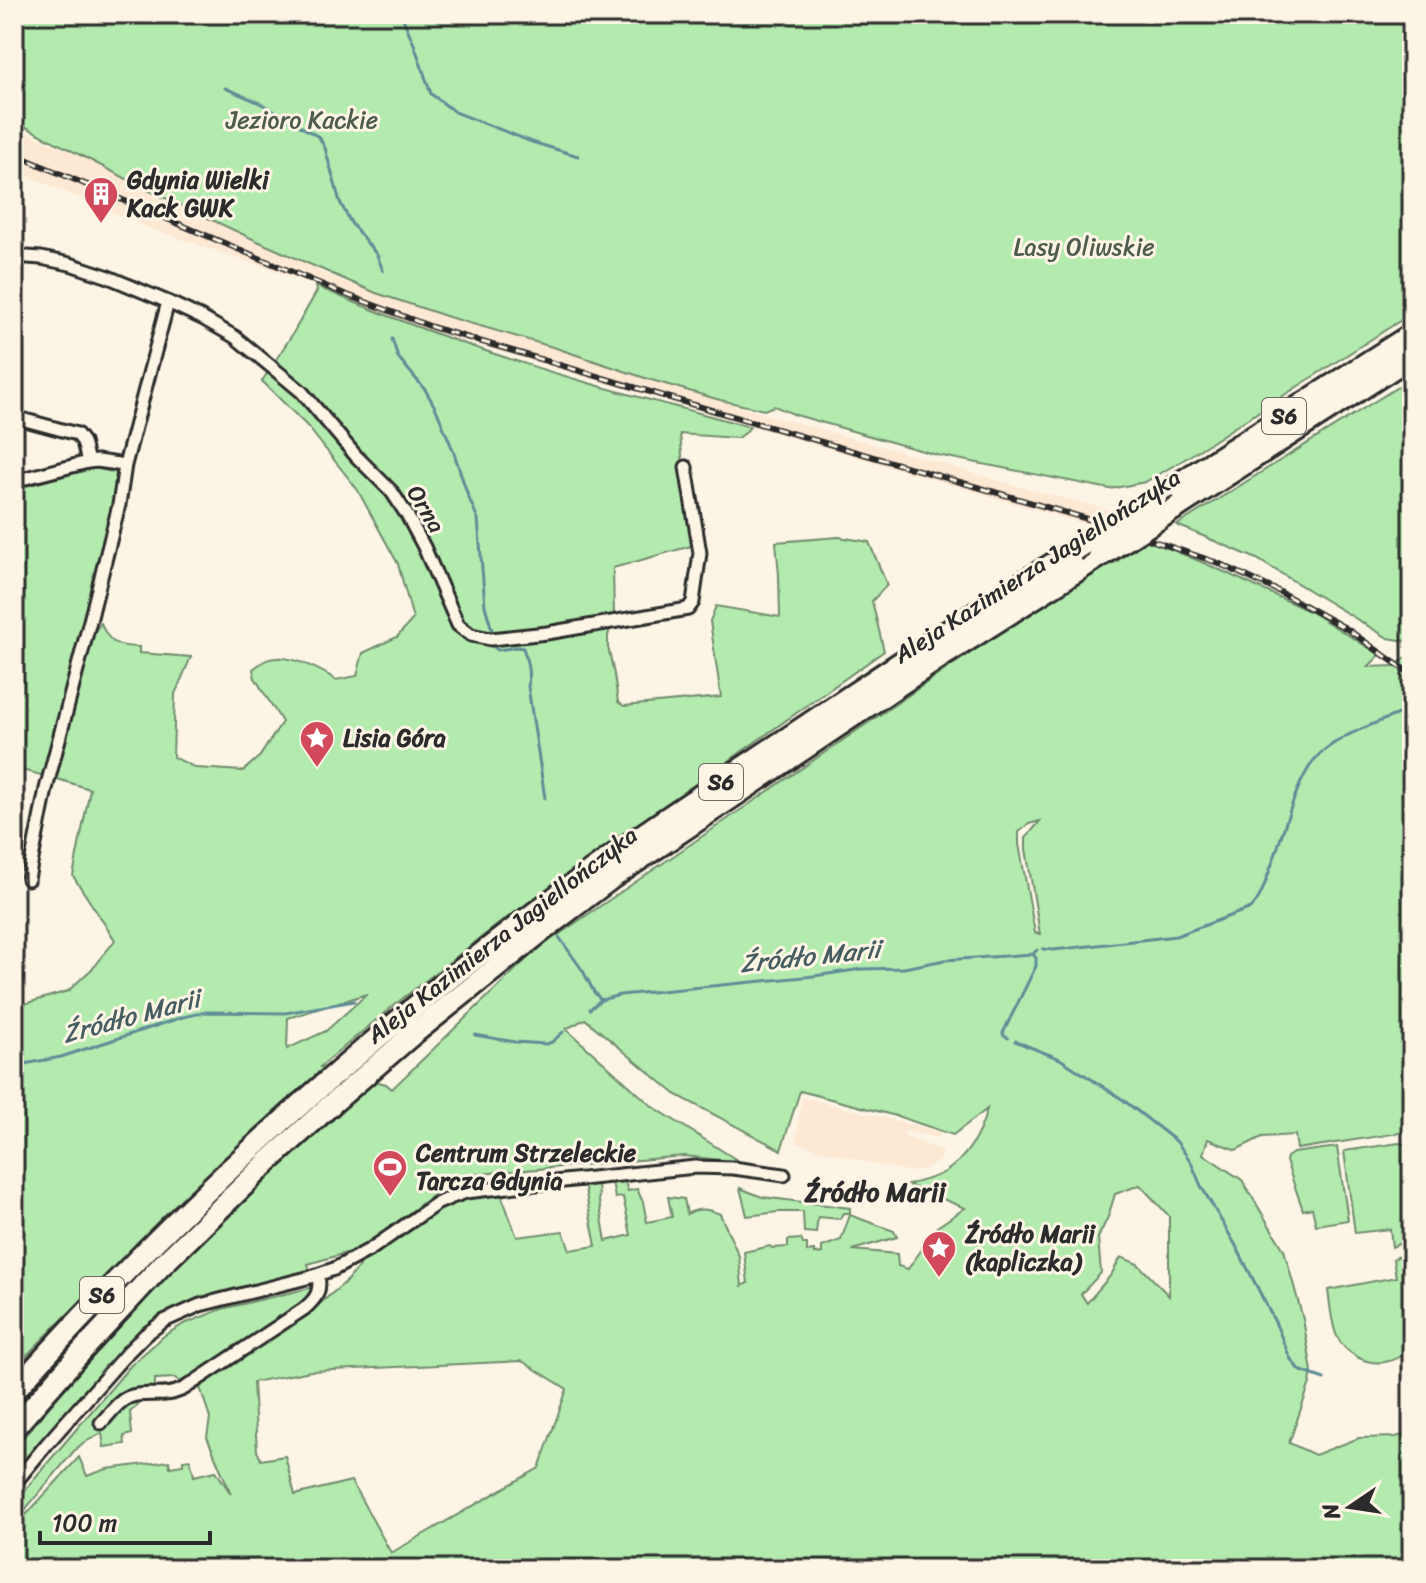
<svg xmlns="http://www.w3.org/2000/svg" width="1426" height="1583" font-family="Sriracha,sans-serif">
	<rect width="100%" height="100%" fill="#fcf5e5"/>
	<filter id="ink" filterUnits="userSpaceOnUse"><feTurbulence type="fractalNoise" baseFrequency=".0125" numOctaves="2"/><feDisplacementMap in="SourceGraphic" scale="16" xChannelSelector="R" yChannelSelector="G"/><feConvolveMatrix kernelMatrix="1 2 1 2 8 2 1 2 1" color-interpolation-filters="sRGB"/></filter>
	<g filter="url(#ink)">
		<path fill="#fde8d4" d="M14 126 95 163 161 199 172 201 307 263 323 273 347 283 356 284 376 293 452 318 556 348 648 379 744 408 941 463 1002 482 1118 512 1094 527 423 329 357 305 316 286 270 269 154 230 14 170Z
			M802 1097 941 1132 939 1138 905 1131 903 1136 943 1151 940 1161 923 1170 911 1172 865 1162 797 1143 796 1138Z"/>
		<path fill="#b3ebaf" stroke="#6f8b6d" stroke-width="2" fill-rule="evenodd" d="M14 14H1412V313L1185 459 1145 482 1110 489 937 455 796 415 774 406 764 410 720 400 648 379 556 348 452 318 376 293 266 245 150 191 14 121Z
			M316 286C405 325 498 357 592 384 644 399 697 412 750 427L744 434 737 438 680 434 691 546 613 568 614 615 608 636V647L614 674 618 702 624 706 721 697 710 621 716 606 780 617 779 575 776 542 839 537 869 542 887 585 872 601 884 651 501 922 393 1006 320 1067 328 1070 182 1199 14 1368V1002L24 1004 68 991 95 966 115 940 73 876 90 789 54 778 91 636 101 623C108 643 118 647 139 647V653L191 657 175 694 173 757 196 768 243 771 260 756 282 722 255 678 253 669C260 664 266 658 276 658 293 656 323 671 336 680L357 676 363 653 397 637 413 619 398 564 357 489 308 427 262 381 292 335 317 291ZM367 994 326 1031 287 1049 288 1018Z
			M1412 378V642L1388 638 1257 559 1177 525Z
			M94 468 117 473 112 505 45 776 14 768V518L22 487Z
			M1147 539 1218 569 1311 612 1380 655 1368 667 1395 666 1412 653V1131L1297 1149 1295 1135 1262 1137 1236 1150 1208 1139 1203 1154 1242 1180 1284 1250 1303 1319 1312 1371 1310 1383 1289 1443 1315 1455 1359 1438 1396 1437 1412 1432V1569H14V1528L79 1457 87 1476 107 1469 169 1461 170 1467 183 1465V1460L190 1459 194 1476 216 1471 231 1494 207 1437 210 1418 201 1390 191 1379 181 1382 175 1378 155 1379V1393L129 1399 155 1398V1401L139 1402 137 1406 130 1412 132 1434 124 1436 125 1444 104 1447 102 1433 83 1443 74 1451 14 1523V1505L33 1480 131 1365 165 1335 184 1324 222 1309 314 1287 315 1294 309 1297 317 1306 348 1280 367 1256 454 1199 501 1194 517 1237 563 1231 570 1250 596 1246 584 1184 598 1182 599 1201 606 1241 631 1235 623 1197 615 1198 612 1181 624 1179 628 1191 637 1189 643 1202 647 1222 672 1217 668 1197 684 1199 687 1214C699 1207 708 1209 720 1214L739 1256 742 1286 748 1283 744 1252 770 1246 772 1248 788 1247V1240L801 1239 803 1244H807V1252L814 1251V1254L822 1253V1247L841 1240 850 1215 894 1231 897 1237 852 1250 897 1254 898 1266 908 1269 937 1227 965 1208 908 1185C920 1181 935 1178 945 1172 968 1157 980 1135 987 1109L953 1135 900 1117 800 1091 781 1150 675 1094 585 1019 566 1029 652 1106 740 1162 684 1156 458 1176 363 1248 308 1264 310 1271 203 1298 182 1305 157 1319 141 1331 124 1348 14 1474V1448L135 1307 238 1201 371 1080 386 1084 392 1089 536 950 957 662 1095 570 1116 562ZM1040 821 1026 838V849L1040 934 1035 933 1019 844V832L1029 824ZM1140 1185 1169 1216V1296L1138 1264 1121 1257 1111 1275 1087 1303 1081 1294 1101 1273 1098 1238 1108 1217 1115 1194ZM522 1361 567 1389 539 1468 391 1553 351 1481 295 1495 285 1456 261 1460 257 1451 253 1382 311 1371Z
			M402 1026 406 1029 97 1321 14 1413V1405L94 1317 242 1168Z
			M1399 1143 1412 1145V1238L1392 1247 1390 1229 1355 1233 1344 1151Z
			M1337 1147 1348 1220 1316 1225 1312 1208 1303 1210 1286 1161 1287 1157 1293 1153Z
			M740 1188 762 1197 850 1208V1213H843L840 1219 818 1217 816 1233 804 1232 803 1212H778L747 1216Z
			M1412 1249V1350C1405 1354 1397 1359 1389 1361 1368 1367 1344 1354 1336 1334 1331 1320 1330 1304 1328 1290L1396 1277 1393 1259Z"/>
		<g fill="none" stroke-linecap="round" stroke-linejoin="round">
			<path stroke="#5f8d97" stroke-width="3" d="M401 14 414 44 431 94 455 112 532 142 578 156
				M225 88 258 102 319 137 325 148 340 202 351 223 377 255 383 271
				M14 190 22 192 24 189
				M392 339 398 357 426 391 436 409 453 450 468 496 478 519 485 606 492 630
				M494 647 498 650 517 647 523 648C528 662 530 673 528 687L545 798
				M559 937 583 971 594 992 601 1000
				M1043 949 1054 950 1176 936 1251 908C1262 898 1266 879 1272 864 1283 835 1297 773 1321 753 1344 733 1375 724 1403 712
				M590 1009 601 1000 620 995 814 976 862 969 904 968 945 960 1033 954 1037 950
				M475 1035 515 1042 546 1044 552 1042 563 1032
				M1008 1038 1004 1036 1003 1033 1036 966V958L1033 954
				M1015 1041 1060 1059 1122 1099 1177 1142 1191 1162 1201 1186 1235 1244 1276 1324 1290 1358 1299 1370 1324 1379
				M14 1066 61 1057 183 1017 206 1012 285 1013 354 1001"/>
			<g stroke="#2b2b2b" stroke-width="17">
				<path id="minor" d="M14 256 41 258 70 264 106 276 168 302 202 318 235 337 284 377 302 392 356 456 392 492 407 515 424 547 458 625 471 635 491 639 547 633 688 609 693 602 700 553 686 467
					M14 417 77 434 83 442 88 462
					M14 481 88 462 97 461 125 465
					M28 879 46 789 91 617 119 505 125 465 168 302
					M101 1423C109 1415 118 1401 129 1397 147 1390 163 1400 185 1388L304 1309C317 1298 321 1291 318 1275
					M14 1484 46 1445 127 1353 145 1335 164 1321 200 1305 311 1277 334 1269 371 1249 436 1204 452 1197 466 1192 517 1186 695 1167 733 1168 784 1175"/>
			</g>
			<g stroke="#2b2b2b" stroke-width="26">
				<path id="motorway" d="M1156 498 1412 334
					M1179 506 1412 356
					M14 1391C194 1189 398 1008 619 851 677 810 736 772 795 733 888 671 980 608 1075 550
					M14 1428 82 1351 161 1266 270 1160 332 1104 412 1035 542 931 612 878 941 657 1099 557"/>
			</g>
			<use href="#minor" stroke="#fcf5e5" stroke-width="11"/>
			<use href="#motorway" stroke="#fcf5e5" stroke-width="20"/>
			<g stroke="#2b2b2b" stroke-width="6">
				<path id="rail" d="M14 154 342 293 432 327 677 400 1098 522 1218 563 1280 592 1347 629 1412 675"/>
			</g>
			<use href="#rail" stroke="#fcf5e5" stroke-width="3" stroke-dasharray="9" stroke-linecap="butt"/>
			<g stroke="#2b2b2b" stroke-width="26" stroke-linecap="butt">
				<path id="motorway-bridge" d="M1075 550 1156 498
					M1099 557 1179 506"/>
			</g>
			<use href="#motorway-bridge" stroke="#fcf5e5" stroke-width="20"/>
		</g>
	</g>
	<defs>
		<g id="building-pin" transform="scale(1.8)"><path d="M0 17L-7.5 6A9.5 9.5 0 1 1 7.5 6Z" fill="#d1495b" stroke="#fcf5e5"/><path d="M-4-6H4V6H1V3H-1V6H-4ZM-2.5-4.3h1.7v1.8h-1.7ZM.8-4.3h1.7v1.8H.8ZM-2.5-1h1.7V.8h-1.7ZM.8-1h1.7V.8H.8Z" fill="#fff"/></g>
		<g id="sight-pin" transform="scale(1.8)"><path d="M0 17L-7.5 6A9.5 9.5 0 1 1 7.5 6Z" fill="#d1495b" stroke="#fcf5e5"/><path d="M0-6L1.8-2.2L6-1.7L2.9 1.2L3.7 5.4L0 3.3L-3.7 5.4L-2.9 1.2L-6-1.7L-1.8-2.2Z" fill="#fff"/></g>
		<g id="stadium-pin" transform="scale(1.8)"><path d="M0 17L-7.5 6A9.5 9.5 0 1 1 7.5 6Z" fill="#d1495b" stroke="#fcf5e5"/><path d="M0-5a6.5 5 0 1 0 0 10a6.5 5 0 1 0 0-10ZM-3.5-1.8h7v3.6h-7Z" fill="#fff"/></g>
	</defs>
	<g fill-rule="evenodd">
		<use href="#building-pin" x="101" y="194"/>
		<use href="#sight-pin" x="317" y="738"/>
		<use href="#stadium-pin" x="390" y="1167"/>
		<use href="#sight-pin" x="939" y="1248"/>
	</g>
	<g text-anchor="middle" stroke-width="6" stroke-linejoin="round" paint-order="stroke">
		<g fill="#fcf5e5" stroke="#6a6863" stroke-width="2">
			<rect x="1262" y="398" width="44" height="36" rx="6"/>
			<rect x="699" y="764" width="44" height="36" rx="6"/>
			<rect x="80" y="1277" width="44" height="36" rx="6"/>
		</g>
		<g font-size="22" font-weight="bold" fill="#2b2b2b">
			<text x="1284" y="424">S6</text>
			<text x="721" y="790">S6</text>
			<text x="102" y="1303">S6</text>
		</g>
		<g font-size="24" fill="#4d5b4c" stroke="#fcf5e5">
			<text x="302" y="128">Jezioro Kackie</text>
			<text x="1084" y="255">Lasy Oliwskie</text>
		</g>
		<g font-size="24" font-weight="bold" fill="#2b2b2b" stroke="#fcf5e5" text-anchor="start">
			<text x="127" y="188">Gdynia Wielki<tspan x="127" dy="28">Kack GWK</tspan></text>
			<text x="343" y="746">Lisia Góra</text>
			<text x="416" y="1161">Centrum Strzeleckie<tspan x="416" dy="28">Tarcza Gdynia</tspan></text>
			<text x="965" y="1242">Źródło Marii<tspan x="965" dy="28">(kapliczka)</tspan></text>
		</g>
		<g font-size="24" fill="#2b2b2b" stroke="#fcf5e5">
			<text transform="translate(426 509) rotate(59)" y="8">Orna</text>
			<text transform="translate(1037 566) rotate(-33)" y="8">Aleja Kazimierza Jagiellończyka</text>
			<text transform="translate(502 935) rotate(-38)" y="8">Aleja Kazimierza Jagiellończyka</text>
		</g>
		<g font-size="26" font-style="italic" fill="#455c61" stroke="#fcf5e5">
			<text transform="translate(810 956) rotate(-6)" y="9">Źródło Marii</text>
			<text transform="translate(131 1016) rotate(-15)" y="9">Źródło Marii</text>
		</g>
		<g font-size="26" font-weight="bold" fill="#2b2b2b" stroke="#fcf5e5">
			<text x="875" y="1201">Źródło Marii</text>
		</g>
	</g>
	<rect width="1426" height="1583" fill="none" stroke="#fcf5e5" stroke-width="48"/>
	<rect x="24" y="24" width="1378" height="1535" fill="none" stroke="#2b2b2b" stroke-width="3" filter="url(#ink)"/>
	<g transform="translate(1350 1507) rotate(257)" stroke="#fcf5e5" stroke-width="6" paint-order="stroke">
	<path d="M0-6L14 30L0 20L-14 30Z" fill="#2b2b2b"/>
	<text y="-12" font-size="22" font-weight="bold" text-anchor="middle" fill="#2b2b2b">N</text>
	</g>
	<path d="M40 1531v12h170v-12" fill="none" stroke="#2b2b2b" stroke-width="4"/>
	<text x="52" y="1531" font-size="24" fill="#2b2b2b" stroke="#fcf5e5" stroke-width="6" paint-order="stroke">100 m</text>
</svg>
